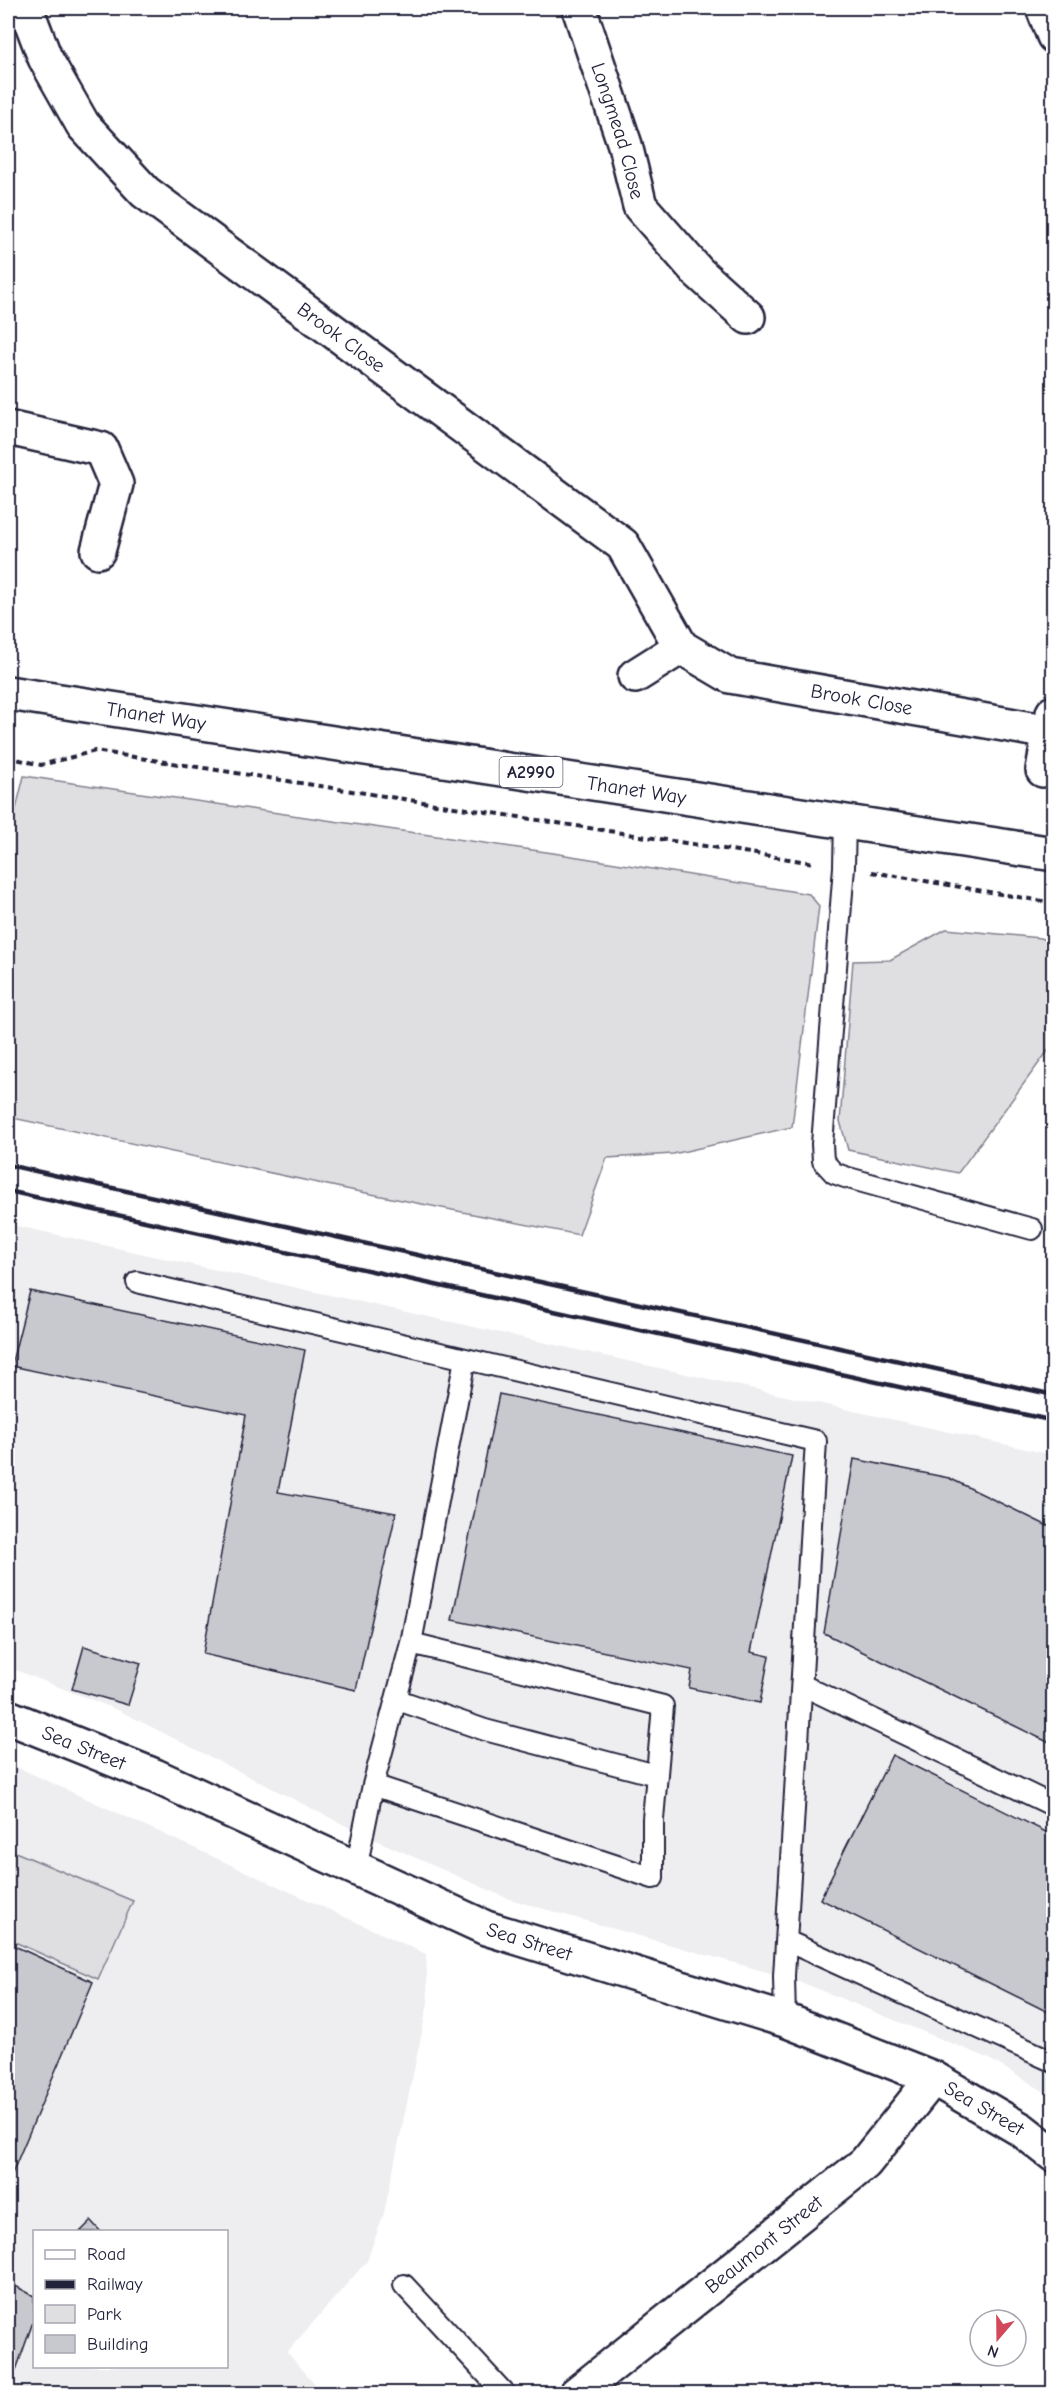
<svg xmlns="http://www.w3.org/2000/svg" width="1061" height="2401" font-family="'Comic Neue',sans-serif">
	<rect width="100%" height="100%" fill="#fff"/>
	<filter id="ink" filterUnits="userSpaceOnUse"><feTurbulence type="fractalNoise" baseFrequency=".0167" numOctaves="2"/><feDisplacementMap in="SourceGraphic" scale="12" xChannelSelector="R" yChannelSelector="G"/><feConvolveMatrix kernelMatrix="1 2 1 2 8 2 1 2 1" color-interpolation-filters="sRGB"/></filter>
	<g filter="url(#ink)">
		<path fill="#eeeef1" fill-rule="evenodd" d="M8 1224 1053 1455V2097L988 2058 798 1981 509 1899 362 1834 120 1711 8 1667Z
			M8 1763 426 1954 428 2003 384 2213 367 2261 287 2352 323 2393H8ZM34 2232H226V2366H34Z"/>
		<path fill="#dfdfe2" stroke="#80808e" stroke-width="1.5" d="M24 776 553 853 809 894 819 906 792 1127 673 1154 607 1158 579 1235 351 1190 8 1117V842Z
			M946 929 1040 938 1054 943 1053 1044 958 1173 848 1150 840 1121 853 961 890 960Z
			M8 1849 133 1901 98 1979 8 1939Z"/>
		<path fill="#c8c8cf" stroke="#22223b" stroke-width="1.5" d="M30 1291 305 1350 278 1492 396 1513 356 1690 203 1654 246 1415 11 1366Z
			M499 1394 792 1456 751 1652 769 1656 760 1703 689 1688 692 1670 452 1620Z
			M854 1459 949 1478 1054 1529V1745L824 1633Z
			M84 1646 141 1663 128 1705 72 1689Z
			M892 1755 1054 1836V2015L820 1899Z
			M8 1943 93 1982 8 2183Z
			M91 2221 101 2232H80Z
			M8 2282 34 2296V2319L8 2393Z"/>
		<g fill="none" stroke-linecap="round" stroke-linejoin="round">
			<g stroke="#22223b" stroke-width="24">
				<path id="lane" d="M845 820 844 867 822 1144 823 1161 834 1173 845 1177 1032 1229
					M137 1282 816 1441 784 1976 785 2020
					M411 1643 465 1359
					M802 1685 1054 1806
					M398 1700 485 1730 656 1775
					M356 1869 373 1785 653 1878V1819L663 1706 411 1643 373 1785
					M787 1941 1054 2062
					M404 2285 505 2394"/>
			</g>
			<g stroke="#22223b" stroke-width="38">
				<g id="street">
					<path id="s1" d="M26 8 45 58 83 125 145 192 623 545 681 647 730 676 1049 732"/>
					<path id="s2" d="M579 8 625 145 640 206 698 272 748 317"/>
					<path d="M1043 8 1054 36"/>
					<path d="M8 428 101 449 116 484 98 551"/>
					<path d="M635 676 681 647"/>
					<path d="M1043 770 1053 713"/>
					<path id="s3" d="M576 2394 865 2163 933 2078"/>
				</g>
			</g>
			<g stroke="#22223b" stroke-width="38">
				<g id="secondary">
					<path id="s4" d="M8 1717 155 1776 486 1928 785 2020 933 2078 1022 2130 1054 2155"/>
				</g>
			</g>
			<g stroke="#22223b" stroke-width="38">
				<g id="primary">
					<path id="s5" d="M8 693 1054 854"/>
				</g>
			</g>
			<path stroke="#22223b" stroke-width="4" stroke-dasharray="6 4.5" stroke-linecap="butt" d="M8 757 41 765 95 751 814 863
				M872 872 1054 903"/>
			<use href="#lane" stroke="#fff" stroke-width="20"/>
			<use href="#street" stroke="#fff" stroke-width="33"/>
			<use href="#secondary" stroke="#fff" stroke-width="33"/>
			<use href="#primary" stroke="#fff" stroke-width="33"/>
			<path stroke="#22223b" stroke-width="4.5" d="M8 1165 1054 1395
				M8 1191 1054 1421"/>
		</g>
	</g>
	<g text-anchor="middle" stroke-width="4.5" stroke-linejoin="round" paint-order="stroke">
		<rect fill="#fff" stroke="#646476" stroke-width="1.5" x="499.5" y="757" width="63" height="30" rx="4.5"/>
		<g font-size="18" font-weight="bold" fill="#22223b">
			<text x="531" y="778">A2990</text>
		</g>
		<g font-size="20" fill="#22223b" stroke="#fff">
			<text dy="7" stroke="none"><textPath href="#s2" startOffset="129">Longmead Close</textPath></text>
			<text dy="7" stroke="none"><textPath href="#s1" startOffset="466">Brook Close</textPath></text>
			<text dy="7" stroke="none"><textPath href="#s1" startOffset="1124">Brook Close</textPath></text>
			<text dy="7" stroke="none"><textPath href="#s5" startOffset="150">Thanet Way</textPath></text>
			<text dy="7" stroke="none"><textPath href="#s5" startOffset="636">Thanet Way</textPath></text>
			<text dy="7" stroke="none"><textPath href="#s4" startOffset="82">Sea Street</textPath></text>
			<text dy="7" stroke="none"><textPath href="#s4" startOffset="568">Sea Street</textPath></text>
			<text dy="7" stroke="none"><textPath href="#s4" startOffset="1054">Sea Street</textPath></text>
			<text dy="7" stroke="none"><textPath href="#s3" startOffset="240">Beaumont Street</textPath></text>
		</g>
	</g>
	<rect width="1061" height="2401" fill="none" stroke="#fff" stroke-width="30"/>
	<rect x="15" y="15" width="1031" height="2371" fill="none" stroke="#22223b" stroke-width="2" filter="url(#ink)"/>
	<rect x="33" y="2230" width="195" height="138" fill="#ffffff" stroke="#a7a7b1" stroke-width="1.5"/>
	<rect x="45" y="2250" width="30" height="9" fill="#ffffff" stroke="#a7a7b1" stroke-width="1.5"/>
	<text x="87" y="2260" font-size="18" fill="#22223b">Road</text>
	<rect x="45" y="2280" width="30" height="9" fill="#22223b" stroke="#a7a7b1" stroke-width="1.5"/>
	<text x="87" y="2290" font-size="18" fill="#22223b">Railway</text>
	<rect x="45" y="2305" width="30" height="18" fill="#dfdfe2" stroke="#a7a7b1" stroke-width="1.5"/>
	<text x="87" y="2320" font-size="18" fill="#22223b">Park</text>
	<rect x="45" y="2335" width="30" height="18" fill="#c8c8cf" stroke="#a7a7b1" stroke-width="1.5"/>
	<text x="87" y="2350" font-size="18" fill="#22223b">Building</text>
	<g transform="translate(998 2338) rotate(200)"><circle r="28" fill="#ffffff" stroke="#a7a7b1" stroke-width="1.5"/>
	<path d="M0-4.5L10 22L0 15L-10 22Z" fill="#d1495b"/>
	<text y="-9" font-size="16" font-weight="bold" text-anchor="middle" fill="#22223b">N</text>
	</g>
</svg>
